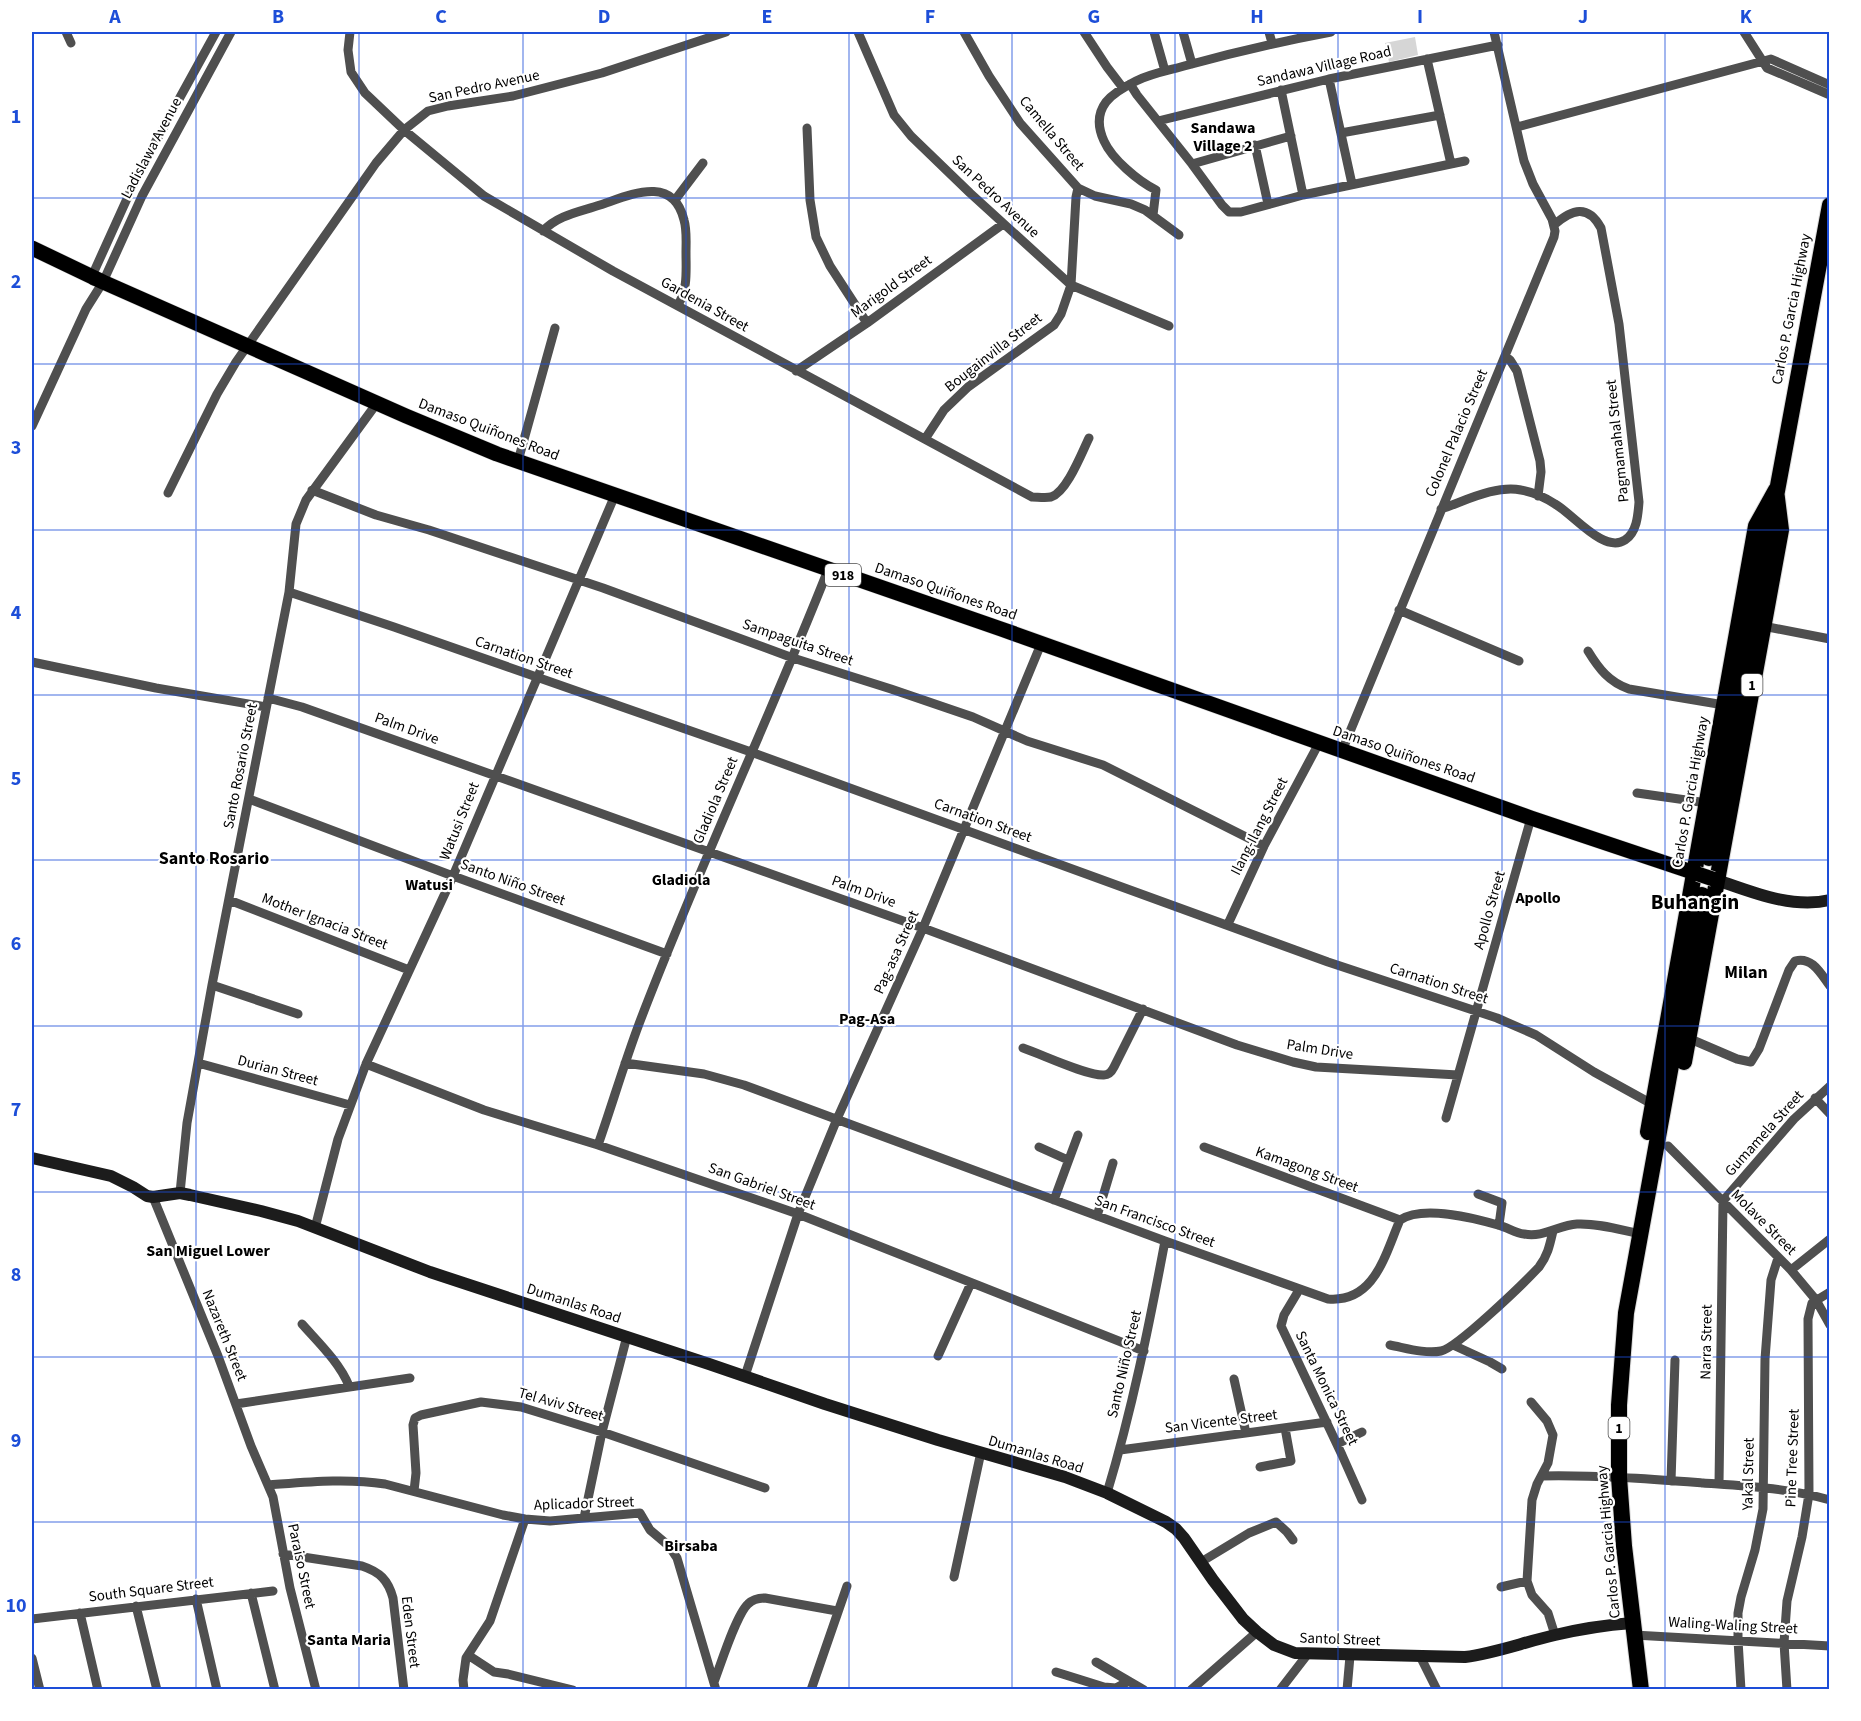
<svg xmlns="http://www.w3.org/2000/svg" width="1861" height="1721" font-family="'Source Sans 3',sans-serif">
	<rect width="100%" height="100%" fill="#fff"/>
	<path fill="#d6d6d6" d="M1415 37 1418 55 1389 62 1385 43Z"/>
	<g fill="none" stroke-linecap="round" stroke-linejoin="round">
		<g stroke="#dbdbdb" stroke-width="16">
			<path id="primary" d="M32 248 103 282 406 416 497 454 1001 629 1531 818 1698 874"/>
		</g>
		<g stroke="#dbdbdb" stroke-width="18">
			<path id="highway" d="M1709 858 1830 205
				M1684 1062 1781 530 1776 490
				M1648 1132 1756 526 1776 490
				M1641 1690 1624 1546 1619 1477V1405L1626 1313 1702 895"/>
		</g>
		<path stroke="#4f4f4f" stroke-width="9" d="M66 32 71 43
			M350 32 348 50 351 72 365 93 404 130 484 196 613 271 1032 497C1037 497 1046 498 1051 497 1067 492 1082 452 1089 438
			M858 32 894 115 911 136 970 193 1071 285 1169 326
			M964 32 989 76 1020 123 1078 188 1095 196 1131 204 1145 210 1179 235
			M1084 32 1107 67 1123 88
			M1154 32 1165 71
			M1183 32 1192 64
			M1269 32 1272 43
			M1744 32 1767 68 1830 95
			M1427 59 1451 164
			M1329 79 1352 184
			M1130 84 1137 95 1192 164 1222 205 1229 212H1241L1303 195 1465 161
			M1281 90 1303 195
			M1158 121 1329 79 1498 45
			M1517 127 1771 59 1830 85
			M807 128 810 200 816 237 830 266 867 323
			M1341 133 1440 115
			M1255 145 1268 204
			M1192 164 1291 136
			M675 200 703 163
			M1153 215 1156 190C1138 181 1112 159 1104 141 1098 128 1097 114 1106 102 1113 93 1126 86 1136 81 1152 73 1171 70 1188 65 1235 52 1283 41 1331 32
			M543 231C558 215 579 212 600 205 630 195 673 174 684 220 687 230 686 241 686 252 686 272 688 288 678 305
			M93 281 92 276 140 170 216 32
			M1505 356 1510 360 1517 371 1540 461 1541 472 1538 496
			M796 371 867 323 1003 224
			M32 426 86 309 103 282 142 196 231 32
			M925 439 944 410 968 387 1054 325 1061 314 1071 285 1076 197 1078 188
			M518 461 555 328
			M312 490 376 515 429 530 603 588 793 658 891 689 973 717 1027 741 1103 765 1264 846
			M168 493 217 394 236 362 376 163 404 130 428 111 448 106 513 96 602 73 726 32
			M1441 509C1465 501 1495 485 1521 490 1533 492 1546 498 1555 504 1573 514 1604 554 1625 540 1637 532 1638 515 1639 502L1619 324 1601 228C1588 204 1572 209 1554 225
			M289 592 394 627 751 752 1328 962 1497 1018 1536 1035 1594 1072 1652 1104
			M1399 610 1519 661
			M1763 626 1830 639
			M1588 651C1599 669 1609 682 1629 689L1724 705
			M32 662 156 688 266 707
			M268 698 302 707 923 928 1237 1045 1293 1062 1316 1067 1458 1075
			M1342 751 1554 237 1555 231 1552 219 1533 184 1524 161 1494 32
			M1637 793 1707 803
			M249 799 453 876 667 954
			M229 900 409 970
			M1228 924 1264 846 1319 743
			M212 985 298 1014
			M1688 1038 1737 1059 1751 1062 1759 1049 1789 970 1795 961C1812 956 1821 974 1830 986
			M1023 1048C1041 1054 1087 1076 1104 1075 1109 1075 1112 1071 1114 1067L1143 1009
			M198 1063 350 1105
			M625 1063 704 1074 744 1085 1165 1241 1328 1299C1375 1303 1385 1254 1400 1220 1422 1205 1474 1218 1498 1225 1507 1227 1515 1233 1524 1234 1543 1238 1559 1225 1577 1224 1598 1223 1621 1230 1641 1234
			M366 1064 484 1110 598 1145 798 1214 1144 1351
			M1815 1098 1830 1114
			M1446 1118 1531 818
			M598 1145C612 1105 624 1064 639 1024 697 871 768 722 828 570
			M1668 1146 1791 1270 1816 1300 1830 1325
			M1039 1147 1068 1160
			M1204 1147 1400 1220
			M180 1193 187 1123 212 985 289 592 296 524 306 500 377 403
			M1478 1194 1502 1203 1499 1225
			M153 1197 218 1356 251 1446 273 1497 290 1588 316 1690
			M1054 1200 1078 1135
			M1097 1216 1113 1163
			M315 1228 338 1139 366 1064 453 876 615 495
			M1791 1270 1830 1239
			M1299 1290 1284 1315 1281 1326 1342 1455 1362 1500
			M302 1324C318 1342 340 1363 349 1386
			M1390 1345C1406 1348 1425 1354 1441 1351 1457 1348 1525 1282 1539 1267 1548 1255 1550 1244 1553 1231
			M1453 1345 1490 1362 1502 1369
			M938 1356 971 1283
			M745 1376 798 1214 837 1119 923 928 1041 644
			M1234 1379 1246 1433
			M1531 1402 1547 1421 1553 1435 1548 1463 1537 1484 1532 1500 1527 1581 1532 1595 1548 1613 1555 1635
			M236 1404 410 1378
			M1337 1444 1362 1432
			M1120 1450 1327 1422
			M1260 1467 1291 1461 1285 1428
			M1542 1476C1596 1475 1649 1479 1703 1483 1745 1486 1788 1488 1830 1500
			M1671 1481 1675 1360
			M1719 1484 1723 1201 1794 1119 1830 1086
			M268 1485C308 1482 346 1478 385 1484L503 1515 525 1519 550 1521 640 1513 650 1530 669 1546 677 1558 716 1690
			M414 1491 416 1473 413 1425 415 1418 421 1415 481 1402 521 1407 602 1432 765 1488
			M1107 1493C1132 1410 1149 1326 1165 1241
			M584 1518 602 1432 627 1336
			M283 1554 362 1566C380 1572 388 1580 393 1598L404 1690
			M1201 1562 1249 1533 1276 1522 1287 1532 1293 1540
			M954 1577 981 1452
			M1501 1587 1527 1581
			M251 1593 275 1690
			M196 1599 217 1690
			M136 1606 157 1690
			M80 1613 98 1690
			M32 1619 273 1591
			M1634 1635 1830 1646
			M468 1655 494 1672 508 1674 573 1690
			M1420 1656 1437 1690
			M32 1658 40 1690
			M1096 1662 1144 1690
			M1056 1672 1104 1687 1116 1688 1129 1681
			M714 1682C721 1664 736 1615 748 1604 753 1599 758 1598 765 1598L837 1611
			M464 1690 463 1680 466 1658 490 1621 525 1519
			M811 1690 847 1586
			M1191 1690 1257 1632
			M1280 1690 1307 1655
			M1347 1690 1350 1656
			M1741 1690 1738 1640V1613L1741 1597 1755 1550 1763 1509 1765 1359 1771 1280 1778 1258
			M1787 1690 1784 1643 1787 1601 1802 1537 1809 1494 1808 1319 1812 1303 1830 1292"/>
		<path stroke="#1c1c1c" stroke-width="12" d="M1717 880C1752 892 1792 909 1830 900
			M32 1158 111 1176 133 1187 147 1196 153 1197 180 1193 190 1195 261 1211 298 1221 430 1272 709 1364 825 1404 938 1440 1065 1477 1107 1493 1166 1522 1176 1529 1184 1538 1213 1580 1243 1619 1257 1632 1274 1645 1295 1653 1465 1657C1496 1653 1524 1642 1555 1635 1580 1629 1606 1625 1632 1623"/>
		<use href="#primary" stroke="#000" stroke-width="15"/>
		<use href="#highway" stroke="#000" stroke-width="16"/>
		<g stroke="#dbdbdb" stroke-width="16" stroke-linecap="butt">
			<path id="primary-bridge" d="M1698 874 1713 879"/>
		</g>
		<use href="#primary-bridge" stroke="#000" stroke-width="15"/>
	</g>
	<path fill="none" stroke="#1d4ed8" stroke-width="1.5" stroke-opacity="0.55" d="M196 32V1690M359 32V1690M523 32V1690M686 32V1690M849 32V1690M1012 32V1690M1175 32V1690M1338 32V1690M1502 32V1690M1665 32V1690M32 198H1830M32 364H1830M32 530H1830M32 695H1830M32 860H1830M32 1026H1830M32 1192H1830M32 1357H1830M32 1522H1830"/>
	<g text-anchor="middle" stroke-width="4.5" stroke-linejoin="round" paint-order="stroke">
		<g fill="#fff" stroke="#4c4c4c" stroke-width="1.5">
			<rect x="825" y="564" width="36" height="22" rx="4.5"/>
			<rect x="1741.5" y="674" width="21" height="22" rx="4.5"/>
			<rect x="1608.5" y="1417" width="21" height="22" rx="4.5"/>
		</g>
		<g font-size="14" font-weight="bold" fill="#000">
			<text x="843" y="580">918</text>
			<text x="1752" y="690">1</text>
			<text x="1619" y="1433">1</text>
		</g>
		<g font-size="15" fill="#000" stroke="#fff">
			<text transform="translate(1324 66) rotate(-13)" y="5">Sandawa Village Road</text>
			<text transform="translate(484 86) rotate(-12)" y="5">San Pedro Avenue</text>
			<text transform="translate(1052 133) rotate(50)" y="5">Camella Street</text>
			<text transform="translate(151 148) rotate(-62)" y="5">Ladislawa Avenue</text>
			<text transform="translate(996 196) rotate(43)" y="5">San Pedro Avenue</text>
			<text transform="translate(891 286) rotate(-36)" y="5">Marigold Street</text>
			<text transform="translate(705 304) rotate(29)" y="5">Gardenia Street</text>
			<text transform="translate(1791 309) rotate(-79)" y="5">Carlos P. Garcia Highway</text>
			<text transform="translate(993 352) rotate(-38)" y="5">Bougainvilla Street</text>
			<text transform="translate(489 429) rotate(21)" y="5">Damaso Quiñones Road</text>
			<text transform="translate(1456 433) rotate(-67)" y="5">Colonel Palacio Street</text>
			<text transform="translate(1617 441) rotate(-96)" y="5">Pagmamahal Street</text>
			<text transform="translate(946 591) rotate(19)" y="5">Damaso Quiñones Road</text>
			<text transform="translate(798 642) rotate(19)" y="5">Sampaguita Street</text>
			<text transform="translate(524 657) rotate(19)" y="5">Carnation Street</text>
			<text transform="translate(407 728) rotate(20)" y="5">Palm Drive</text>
			<text transform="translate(1404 754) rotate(19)" y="5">Damaso Quiñones Road</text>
			<text transform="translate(240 766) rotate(-79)" y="5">Santo Rosario Street</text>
			<text transform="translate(1690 792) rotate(-80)" y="5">Carlos P. Garcia Highway</text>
			<text transform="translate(715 800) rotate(-67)" y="5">Gladiola Street</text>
			<text transform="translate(983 820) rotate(20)" y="5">Carnation Street</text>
			<text transform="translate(459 821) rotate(-68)" y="5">Watusi Street</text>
			<text transform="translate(1259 826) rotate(-63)" y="5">Ilang-Ilang Street</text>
			<text transform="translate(513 882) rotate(20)" y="5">Santo Niño Street</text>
			<text transform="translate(864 891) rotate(20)" y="5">Palm Drive</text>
			<text transform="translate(1489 910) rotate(-74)" y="5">Apollo Street</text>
			<text transform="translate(325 921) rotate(21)" y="5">Mother Ignacia Street</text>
			<text transform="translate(896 952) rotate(-66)" y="5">Pag-asa Street</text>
			<text transform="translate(1439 983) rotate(18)" y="5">Carnation Street</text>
			<text transform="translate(1320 1049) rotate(9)" y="5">Palm Drive</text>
			<text transform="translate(278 1070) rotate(15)" y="5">Durian Street</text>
			<text transform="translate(1764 1133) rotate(-48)" y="5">Gumamela Street</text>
			<text transform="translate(1307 1169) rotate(20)" y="5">Kamagong Street</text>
			<text transform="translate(762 1186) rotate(20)" y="5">San Gabriel Street</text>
			<text transform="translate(1155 1221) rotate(20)" y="5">San Francisco Street</text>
			<text transform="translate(1764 1222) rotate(45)" y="5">Molave Street</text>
			<text transform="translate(574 1303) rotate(18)" y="5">Dumanlas Road</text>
			<text transform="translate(225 1335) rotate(68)" y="5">Nazareth Street</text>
			<text transform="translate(1706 1342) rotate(-89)" y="5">Narra Street</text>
			<text transform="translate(1124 1364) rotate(-77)" y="5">Santo Niño Street</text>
			<text transform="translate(1327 1388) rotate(64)" y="5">Santa Monica Street</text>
			<text transform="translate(561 1404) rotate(16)" y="5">Tel Aviv Street</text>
			<text transform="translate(1221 1421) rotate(-7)" y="5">San Vicente Street</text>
			<text transform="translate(1036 1454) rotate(17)" y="5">Dumanlas Road</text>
			<text transform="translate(1792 1458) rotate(-88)" y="5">Pine Tree Street</text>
			<text transform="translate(1748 1474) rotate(-89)" y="5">Yakal Street</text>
			<text transform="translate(584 1503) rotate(-2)" y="5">Aplicador Street</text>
			<text transform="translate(1608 1542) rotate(-95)" y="5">Carlos P. Garcia Highway</text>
			<text transform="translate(302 1566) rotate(78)" y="5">Paraiso Street</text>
			<text transform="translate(151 1589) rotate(-7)" y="5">South Square Street</text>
			<text transform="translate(1733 1625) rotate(3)" y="5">Waling-Waling Street</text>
			<text transform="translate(411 1632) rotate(83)" y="5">Eden Street</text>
			<text transform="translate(1340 1639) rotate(2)" y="5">Santol Street</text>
		</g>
		<g font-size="16" font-weight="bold" fill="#000" stroke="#fff">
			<text x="1223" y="133">Sandawa<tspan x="1223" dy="18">Village 2</tspan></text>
			<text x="681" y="885">Gladiola</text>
			<text x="429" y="890">Watusi</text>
			<text x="1538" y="903">Apollo</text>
			<text x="867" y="1024">Pag-Asa</text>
			<text x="208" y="1256">San Miguel Lower</text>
			<text x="691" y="1551">Birsaba</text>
			<text x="349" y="1645">Santa Maria</text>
		</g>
		<g font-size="18" font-weight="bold" fill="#000" stroke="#fff">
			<text x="214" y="864">Santo Rosario</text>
			<text x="1746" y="978">Milan</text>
		</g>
		<g font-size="21" font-weight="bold" fill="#000" stroke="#fff">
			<text x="1695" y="909">Buhangin</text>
		</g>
	</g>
	<rect width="1861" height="1721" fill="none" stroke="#ffffff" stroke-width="66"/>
	<rect x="33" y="33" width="1795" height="1655" fill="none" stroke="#1d4ed8" stroke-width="2"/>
	<g font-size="20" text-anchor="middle" font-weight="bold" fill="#1d4ed8">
		<text x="115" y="23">A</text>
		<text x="278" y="23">B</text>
		<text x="441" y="23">C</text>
		<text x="604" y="23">D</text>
		<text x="767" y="23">E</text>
		<text x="930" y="23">F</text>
		<text x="1094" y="23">G</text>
		<text x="1257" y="23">H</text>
		<text x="1420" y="23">I</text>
		<text x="1583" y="23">J</text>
		<text x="1746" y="23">K</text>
		<text x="16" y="123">1</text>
		<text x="16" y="288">2</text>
		<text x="16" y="454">3</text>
		<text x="16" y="619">4</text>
		<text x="16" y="785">5</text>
		<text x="16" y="950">6</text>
		<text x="16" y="1116">7</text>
		<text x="16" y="1281">8</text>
		<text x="16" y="1447">9</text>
		<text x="16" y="1612">10</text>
	</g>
</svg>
